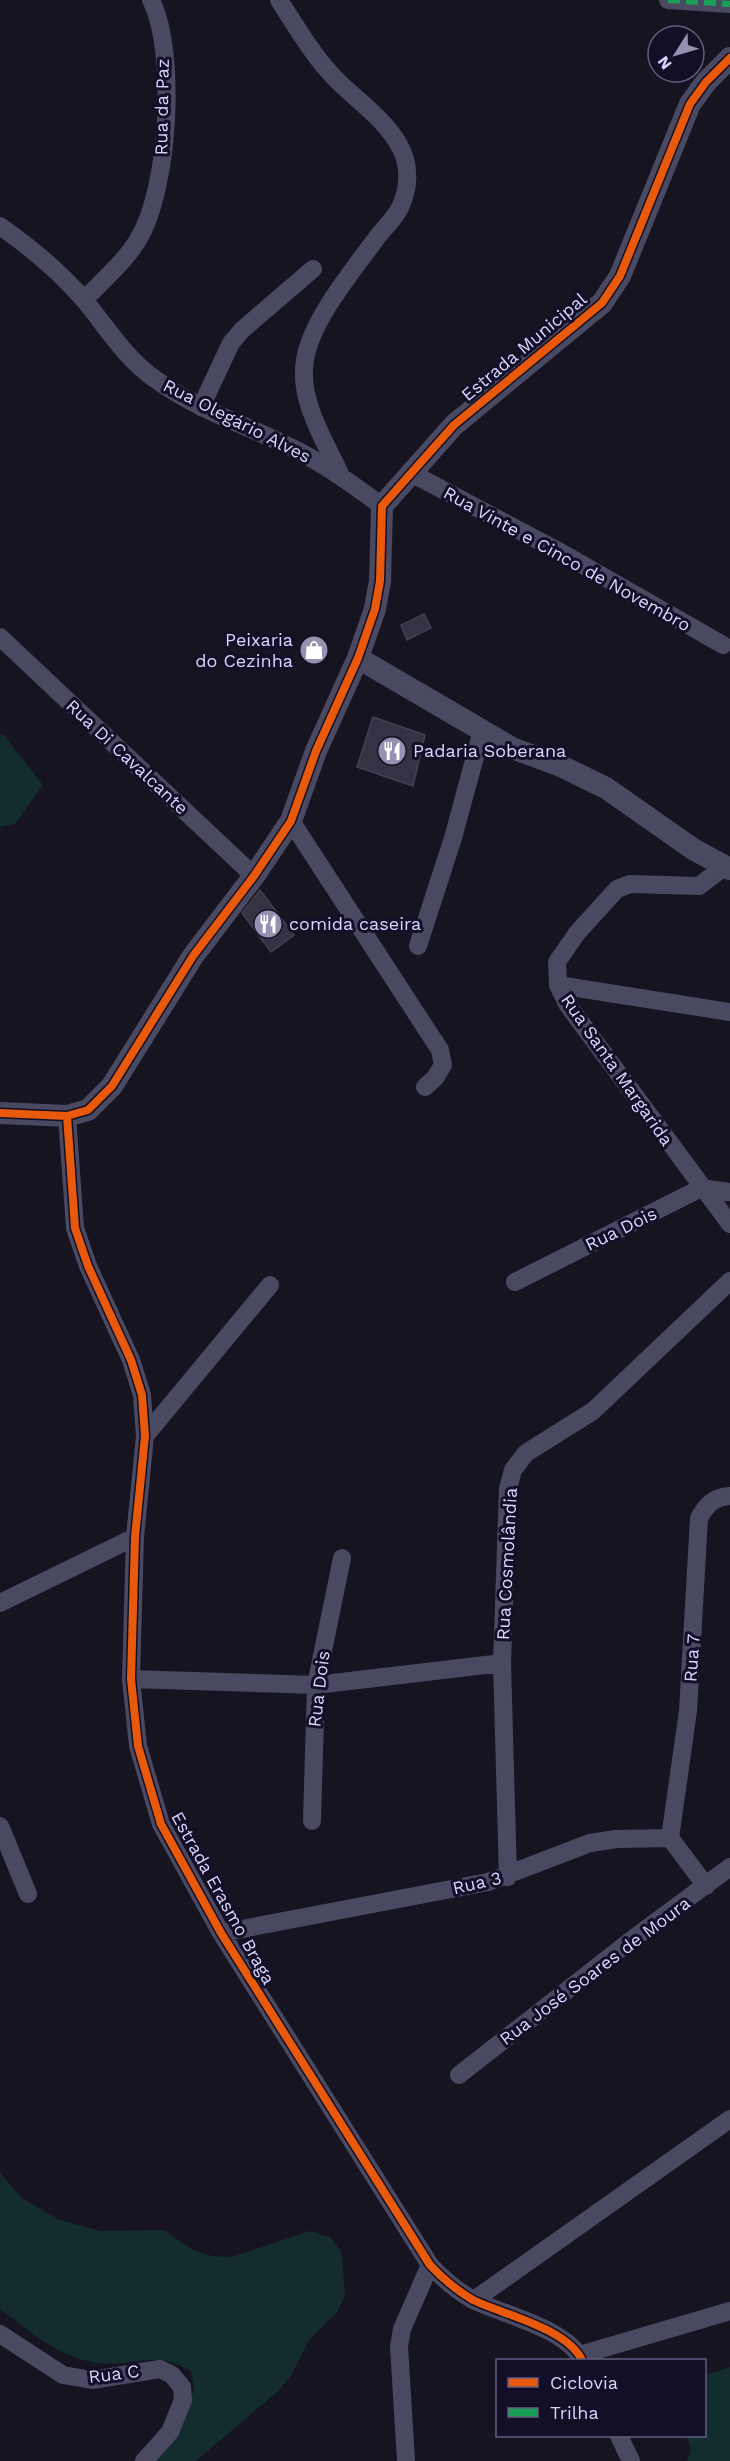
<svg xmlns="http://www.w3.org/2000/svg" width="730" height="2461" font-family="'Work Sans',sans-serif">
	<rect width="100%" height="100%" fill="#161421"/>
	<path fill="#132c2d" d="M3 734 43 785 15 824 0 827V735Z
		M0 2173 22 2198 40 2209 60 2220 101 2231 163 2230 193 2250 212 2256 232 2257 310 2231 330 2237 342 2253 345 2295 337 2313 309 2340 291 2376 278 2391 196 2461H156L188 2409 194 2389 191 2371C153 2348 130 2369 92 2362 55 2355 29 2330 0 2309Z
		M730 2367V2461H687L691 2451 687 2436H704L705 2375Z"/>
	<path fill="#343243" stroke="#433f54" stroke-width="1.5" d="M424 614 431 628 407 640 401 625Z
		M373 717 425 735 413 786 357 767Z
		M260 890 294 935 271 952 242 913Z"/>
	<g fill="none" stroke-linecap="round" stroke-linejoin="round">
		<path stroke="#4a4962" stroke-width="18" d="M279 0C295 25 311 52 331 74 354 100 395 124 405 159 409 174 408 188 402 203 398 215 386 226 378 236 354 269 311 320 305 360 298 400 325 441 341 476
			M668 0 730 4
			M0 226C30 247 61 273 85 301 108 329 126 359 155 379 200 412 253 427 302 453 330 468 356 487 382 506
			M84 300C102 281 126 261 139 238 169 187 177 52 151 0
			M201 407 231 343 242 330 313 269
			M411 473 562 553 723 645
			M0 637 254 876
			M291 821 440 1050 443 1065 435 1078 425 1087
			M724 867 699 886 630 884 617 889 577 933 557 962 558 985 567 1004 730 1224
			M418 946 453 838 482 731
			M558 985 730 1012
			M67 1116 75 1228 88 1266 131 1360 142 1395 145 1436 135 1537 131 1679 138 1746 161 1824 221 1933 430 2265C443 2279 456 2290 473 2300 504 2315 566 2328 582 2360
			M515 1282 701 1188 730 1192
			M145 1436 270 1285
			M0 1603 135 1537
			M131 1679 316 1685 502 1663
			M312 1821 316 1685 342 1558
			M0 1826 28 1894
			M670 1838 688 1711 699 1518C707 1504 714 1497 730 1496
			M508 1877 502 1663 508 1489 513 1470 526 1453 593 1411 730 1281
			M221 1933 488 1882 590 1843 616 1839 670 1838 706 1886
			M459 2075 630 1941 730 1867
			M474 2300 730 2119
			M0 2334 63 2375 92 2380 160 2369 172 2375 182 2387 183 2400 170 2432 144 2461
			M580 2355 730 2311
			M619 2436 631 2461
			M406 2461 399 2346 402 2329 430 2265"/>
		<path stroke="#4a4962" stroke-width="22" d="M358 658 512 748 561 766 606 788 693 849 730 869
			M0 1113 67 1116 88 1110 112 1086 193 956 254 876 291 821 316 751 358 658 375 609 380 581 382 506 454 425 602 303 620 276 690 104 706 82 730 58"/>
		<path stroke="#1a9f57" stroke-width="6" stroke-dasharray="12 6" stroke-linecap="butt" d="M668 0 730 4"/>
		<g stroke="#130f26" stroke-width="11">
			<path id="cycleway" d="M0 1113 67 1116 88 1110 112 1086 193 956 254 876 291 821 316 751 358 658 375 609 380 581 382 506 454 425 602 303 620 276 690 104 706 82 730 58
				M67 1116 75 1228 88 1266 131 1360 142 1395 145 1436 135 1537 131 1679 138 1746 161 1824 221 1933 430 2265C443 2279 456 2290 473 2300 504 2315 566 2328 582 2360"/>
		</g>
		<use href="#cycleway" stroke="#e8590c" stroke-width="8"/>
	</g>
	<defs>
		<g id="shop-disc" transform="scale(1.5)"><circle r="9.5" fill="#9591b1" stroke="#130f26"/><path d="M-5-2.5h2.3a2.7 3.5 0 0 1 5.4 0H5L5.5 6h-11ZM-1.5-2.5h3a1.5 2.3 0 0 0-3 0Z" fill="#fff"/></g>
		<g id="restaurant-disc" transform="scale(1.5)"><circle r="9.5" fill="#9591b1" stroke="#130f26"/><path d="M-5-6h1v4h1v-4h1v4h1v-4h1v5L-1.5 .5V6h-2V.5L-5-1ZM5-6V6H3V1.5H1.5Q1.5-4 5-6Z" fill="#fff"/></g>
	</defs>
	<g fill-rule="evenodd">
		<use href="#shop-disc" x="314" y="650"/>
		<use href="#restaurant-disc" x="392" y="751"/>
		<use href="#restaurant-disc" x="268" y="924"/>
	</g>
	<g text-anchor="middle" stroke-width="6" stroke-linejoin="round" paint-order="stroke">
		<g font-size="18" fill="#d9d4ff" stroke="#130f26">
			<text transform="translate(162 107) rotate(-89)" y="6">Rua da Paz</text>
			<text transform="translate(524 347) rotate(-40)" y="6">Estrada Municipal</text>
			<text transform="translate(237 421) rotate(27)" y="6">Rua Olegário Alves</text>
			<text transform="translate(567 559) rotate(29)" y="6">Rua Vinte e Cinco de Novembro</text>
			<text transform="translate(127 757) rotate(43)" y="6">Rua Di Cavalcante</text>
			<text transform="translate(617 1070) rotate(55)" y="6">Rua Santa Margarida</text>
			<text transform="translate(621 1229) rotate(-26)" y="6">Rua Dois</text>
			<text transform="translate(507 1564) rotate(-87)" y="6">Rua Cosmolândia</text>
			<text transform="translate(692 1658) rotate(-86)" y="6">Rua 7</text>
			<text transform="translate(319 1689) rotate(-83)" y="6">Rua Dois</text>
			<text transform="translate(477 1883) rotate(-13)" y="6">Rua 3</text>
			<text transform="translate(223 1898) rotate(61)" y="6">Estrada Erasmo Braga</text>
			<text transform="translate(595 1971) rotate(-37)" y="6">Rua José Soares de Moura</text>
			<text transform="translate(114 2374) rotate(-7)" y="6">Rua C</text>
		</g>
		<g font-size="18" fill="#d9d4ff" stroke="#130f26" text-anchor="start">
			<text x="293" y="646" text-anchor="end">Peixaria<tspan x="293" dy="21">do Cezinha</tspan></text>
			<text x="413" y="757">Padaria Soberana</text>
			<text x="289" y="930">comida caseira</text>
		</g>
	</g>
	<rect x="496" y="2359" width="210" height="78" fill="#130f26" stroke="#625e7d" stroke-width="1.5"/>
	<rect x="508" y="2378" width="30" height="9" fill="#e8590c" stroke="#625e7d" stroke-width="1.5"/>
	<text x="550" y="2389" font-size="18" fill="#d9d4ff">Ciclovia</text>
	<rect x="508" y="2408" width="30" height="9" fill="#1a9f57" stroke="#625e7d" stroke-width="1.5"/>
	<text x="550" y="2419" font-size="18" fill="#d9d4ff">Trilha</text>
	<g transform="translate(676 54) rotate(233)"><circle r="28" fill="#130f26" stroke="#625e7d" stroke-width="1.5"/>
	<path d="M0-4.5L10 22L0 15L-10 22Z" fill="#9591b1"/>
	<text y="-9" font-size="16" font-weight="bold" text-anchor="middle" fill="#d9d4ff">N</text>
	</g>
</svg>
